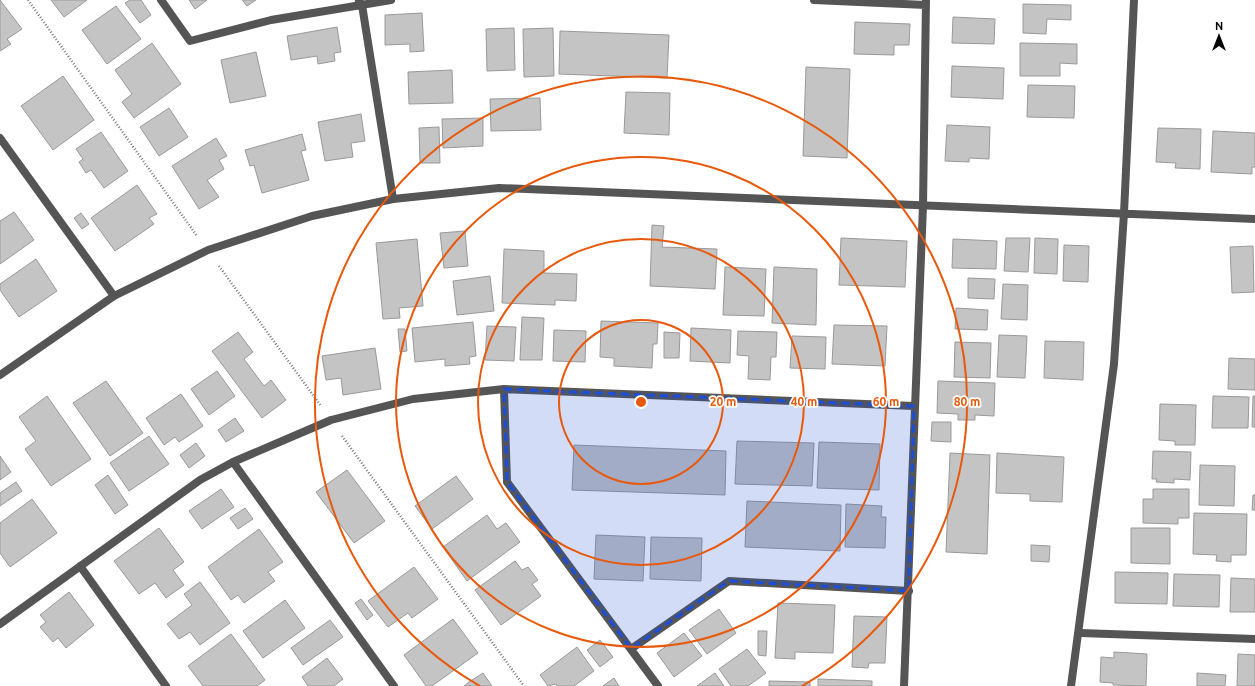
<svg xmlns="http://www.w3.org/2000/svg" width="1255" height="686" font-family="Ubuntu,sans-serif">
	<rect width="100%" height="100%" fill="#fff"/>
	<path fill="#c4c4c4" stroke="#999" d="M0 0 22 29 7 39 11 44 0 51Z
		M51 0H87L64 17Z
		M130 0H141L151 15 140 23 125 3Z
		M189 0H207L195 9Z
		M242 0H256L247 6Z
		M1023 4 1071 5V20L1047 19 1046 34 1023 33Z
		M116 6 141 39 107 64 82 30Z
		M422 13 424 51 410 52V44L385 45V15Z
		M953 17 995 19 994 44 952 43Z
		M855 22 910 24 909 45H894V55L854 54Z
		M337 27 341 52 334 53 335 61 318 64 317 56 291 60 287 36Z
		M514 28 515 70 487 71 486 29Z
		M553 28 554 76 524 77 523 29Z
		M560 31 669 35 667 78 559 74Z
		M152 43 181 84 134 118 122 102 132 94 115 70Z
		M1020 43 1077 44V64L1060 63V76H1020Z
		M256 52 266 96 230 103 221 60Z
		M952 66 1004 68 1003 99 951 97Z
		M806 67 850 69 847 158 803 156Z
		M452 70 453 103 409 104 408 72Z
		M63 76 94 120 53 150 21 106Z
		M1028 85 1075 86 1074 118 1027 117Z
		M626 92 670 93 669 135 624 133Z
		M540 98 541 130 491 131 490 99Z
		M169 108 188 137 159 156 140 127Z
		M361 114 365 141 351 143 353 157 325 161 318 122Z
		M483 118V146L443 148 442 119Z
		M947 125 990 127 989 159 969 158V162L945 161Z
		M439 127 440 163H420L419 128Z
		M1158 128 1201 129 1200 169 1175 168 1176 163 1156 162Z
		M1213 131 1255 133V167H1252V174L1211 172Z
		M101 132 128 171 104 188 91 170 86 173 79 162 83 159 76 149Z
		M302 134 306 150 301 151 309 180 262 193 254 165 250 166 245 150Z
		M216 138 227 156 219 160 224 169 207 180 219 197 199 209 172 166Z
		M137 185 157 214 149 218 154 224 115 251 91 218Z
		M14 212 34 240 0 264V221Z
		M81 213 89 224 82 229 74 218Z
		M652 225 664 226 662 247 717 249 715 289 650 286Z
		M465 231 468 266 444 268 440 233Z
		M841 238 907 241 905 287 839 285Z
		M1006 238H1030L1028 272 1004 271Z
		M1035 238 1058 239 1057 274 1034 273Z
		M417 239 423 306 399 308 400 318 383 319 376 243Z
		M953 239 997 241 996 269 952 268Z
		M1064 245 1089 246 1088 282 1063 281Z
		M1253 246 1254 292 1232 293 1230 247Z
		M504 249 544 251V273L577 274 576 301 555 300V305L502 303Z
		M36 259 57 291 19 317 0 290V284Z
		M725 267 766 269 764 316 723 315Z
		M774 267 817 269 816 325 772 323Z
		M490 276 494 311 457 315 453 281Z
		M968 278 995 279 994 299 968 298Z
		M1003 284 1028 285 1027 320 1001 319Z
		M956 308 988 310 987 330 955 329Z
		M522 317 544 318 542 360H520Z
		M601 321 658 323 657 344H653L652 368 614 366V358L600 357Z
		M473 322 476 356 469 357 470 364 445 366V359L415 362 412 328Z
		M834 325 887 326 885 366 832 364Z
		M487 326 516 327 514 361 485 360Z
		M691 328 731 330 730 363 690 361Z
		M398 329H405L407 351 400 352Z
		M554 330 586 331 585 362 553 361Z
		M738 331 777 332 776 357H771L770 380 748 379 749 356 737 355Z
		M238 332 253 352 244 359 264 386 271 380 286 400 262 418 212 351Z
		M664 332 680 333 679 358H664Z
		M999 335 1027 336 1025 378 997 377Z
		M792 336 826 337 825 369 790 368Z
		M1045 341 1084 342 1083 380 1044 378Z
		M955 342 991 343 990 378 954 377Z
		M375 348 381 389 343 395 341 378 326 380 322 356Z
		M1229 358 1255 359V390L1228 389Z
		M217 371 235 396 209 415 191 389Z
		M106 381 143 433 110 456 73 403Z
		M938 381 995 383 994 416 975 415V420H958V414L937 413Z
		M181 394 203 426 179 442 175 437 164 445 146 418Z
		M47 396 91 459 51 486 25 449 36 441 19 417Z
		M1213 396 1249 397 1248 428H1212Z
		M1253 396H1255V427H1252Z
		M1160 404 1196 405 1195 445H1175V441L1159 440Z
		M235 418 244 431 226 442 218 430Z
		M932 422H951V442L931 441Z
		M149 436 169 464 129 491 110 463Z
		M737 441 814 443 812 486 735 484Z
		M819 442 880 444 879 490 817 488Z
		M196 443 205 456 189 468 180 455Z
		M574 445 726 451 725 495 572 490Z
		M1153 451 1191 452 1190 480 1174 479V483L1156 482 1157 479H1152Z
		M950 453 990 455 987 554 946 552Z
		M997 453 1064 457 1062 502 1030 501V494L996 493Z
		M0 456 11 472 0 480Z
		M1200 465 1235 466 1234 506 1199 505Z
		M347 470 385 521 354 543 316 492Z
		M108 475 128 505 115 514 95 485Z
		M456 476 473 499 432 529 415 506Z
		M16 482 22 491 0 506V493Z
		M221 489 234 507 202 529 189 511Z
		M1153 489H1189V518H1178V524L1143 523V499H1153Z
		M1253 495H1255V510H1252Z
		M32 499 57 533 10 567 0 553V523Z
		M747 501 841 505 840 551 745 547Z
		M846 504 882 506 881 517H886L885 548 845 547Z
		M245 508 253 519 238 529 230 518Z
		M1194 513 1247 514 1246 555H1231V562L1216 561 1217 555 1193 554Z
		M487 515 497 529 506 523 520 542 467 581 443 547Z
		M159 528 184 562 173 570 184 585 166 598 155 583 139 594 114 561Z
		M1131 528H1170V564L1131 563Z
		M259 529 283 562 268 572 275 581 244 603 238 595 231 600 208 567Z
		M596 535 645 537 643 581 594 579Z
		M651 537 702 538 701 581 650 579Z
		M1031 545 1050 546 1049 562 1031 561Z
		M515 561 522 570 528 567 538 580 532 584 541 596 501 625 475 590Z
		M414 567 438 599 412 618 408 613 388 627 368 601Z
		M1115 572 1168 573 1167 604 1115 603Z
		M1174 574 1220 575 1219 607 1173 606Z
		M1231 578 1255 579V612H1230Z
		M200 582 230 623 200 645 190 632 179 639 167 624 192 605 184 594Z
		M69 592 94 625 66 648 58 638 53 642 40 627 46 622 40 615Z
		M361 599 373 615 367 620 355 603Z
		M285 600 305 628 263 658 243 631Z
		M778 603 835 605 833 653 795 652V659L775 658Z
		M719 609 736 633 707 654 689 630Z
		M854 616 887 617 885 663H869L868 668 852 667Z
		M453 619 478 653 432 686H426L404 655Z
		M330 620 343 637 303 665 291 648Z
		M758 631H767L766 656 758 655Z
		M684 633 702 656 674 677 657 653Z
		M231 634 265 680 257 686H203L188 666Z
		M600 640 613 657 600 667 587 650Z
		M577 647 594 671 574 686H557L556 684 548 686 540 675Z
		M747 649 766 673 748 686H731L719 669Z
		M1114 652 1147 654 1146 686 1113 685V683L1100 682 1101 657 1114 658Z
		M1238 654 1255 655V686H1237Z
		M327 658 343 679 334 686H308L302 677Z
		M483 673 492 686H464L469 682Z
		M715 673 724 686H697Z
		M1197 673 1226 675 1225 686H1197Z
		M614 678 619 686H603Z
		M818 679 872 681V686H818Z
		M769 681 810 682V686H769Z"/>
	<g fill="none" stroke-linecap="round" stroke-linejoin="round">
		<path stroke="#777" stroke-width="2.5" stroke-dasharray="1 2" stroke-linecap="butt" d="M28 0 197 236
			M219 266 321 406
			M342 436 524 686"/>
		<path stroke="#555" stroke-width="8" d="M161 0 190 41 271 20 391 0
			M814 0 926 5
			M359 1 362 5 393 199
			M0 138 114 296
			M504 389 507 482 658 686
			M233 462 394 686
			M80 566 166 686
			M0 624 200 480 233 462 331 420 413 399 504 389 914 406
			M1080 633 1255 639
			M631 649 729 581 909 591
			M904 686 923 206 926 0"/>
		<path stroke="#555" stroke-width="8" d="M0 375 114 296 208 250 312 216 393 199 499 188 1255 219
			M1071 686 1114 364 1124 213 1134 0"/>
	</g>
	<path fill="#1d4ed8" fill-opacity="0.2" stroke="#1d4ed8" stroke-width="3" stroke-dasharray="8 5" stroke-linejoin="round" d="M504 389 914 406 909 591 729 581 631 649 507 482Z"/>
	<g fill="none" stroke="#e8590c" stroke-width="2">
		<circle cx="641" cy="402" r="82"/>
		<circle cx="641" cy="402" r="163"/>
		<circle cx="641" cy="402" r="245"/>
		<path d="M480 686A326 326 0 1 1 802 686"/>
	</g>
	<circle cx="641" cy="402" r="6" fill="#e8590c" stroke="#fff" stroke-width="2"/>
	<g font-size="12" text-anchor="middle" font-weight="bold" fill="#e8590c" stroke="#fff" stroke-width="3.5" stroke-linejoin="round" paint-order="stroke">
		<text x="723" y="406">20 m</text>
		<text x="804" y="406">40 m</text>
		<text x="886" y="406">60 m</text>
		<text x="967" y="406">80 m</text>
	</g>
	<g transform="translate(1219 36)" stroke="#ffffff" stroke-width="3" paint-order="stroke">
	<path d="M0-3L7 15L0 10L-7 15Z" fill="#000000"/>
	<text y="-6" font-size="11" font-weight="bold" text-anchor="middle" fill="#000000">N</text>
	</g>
</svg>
